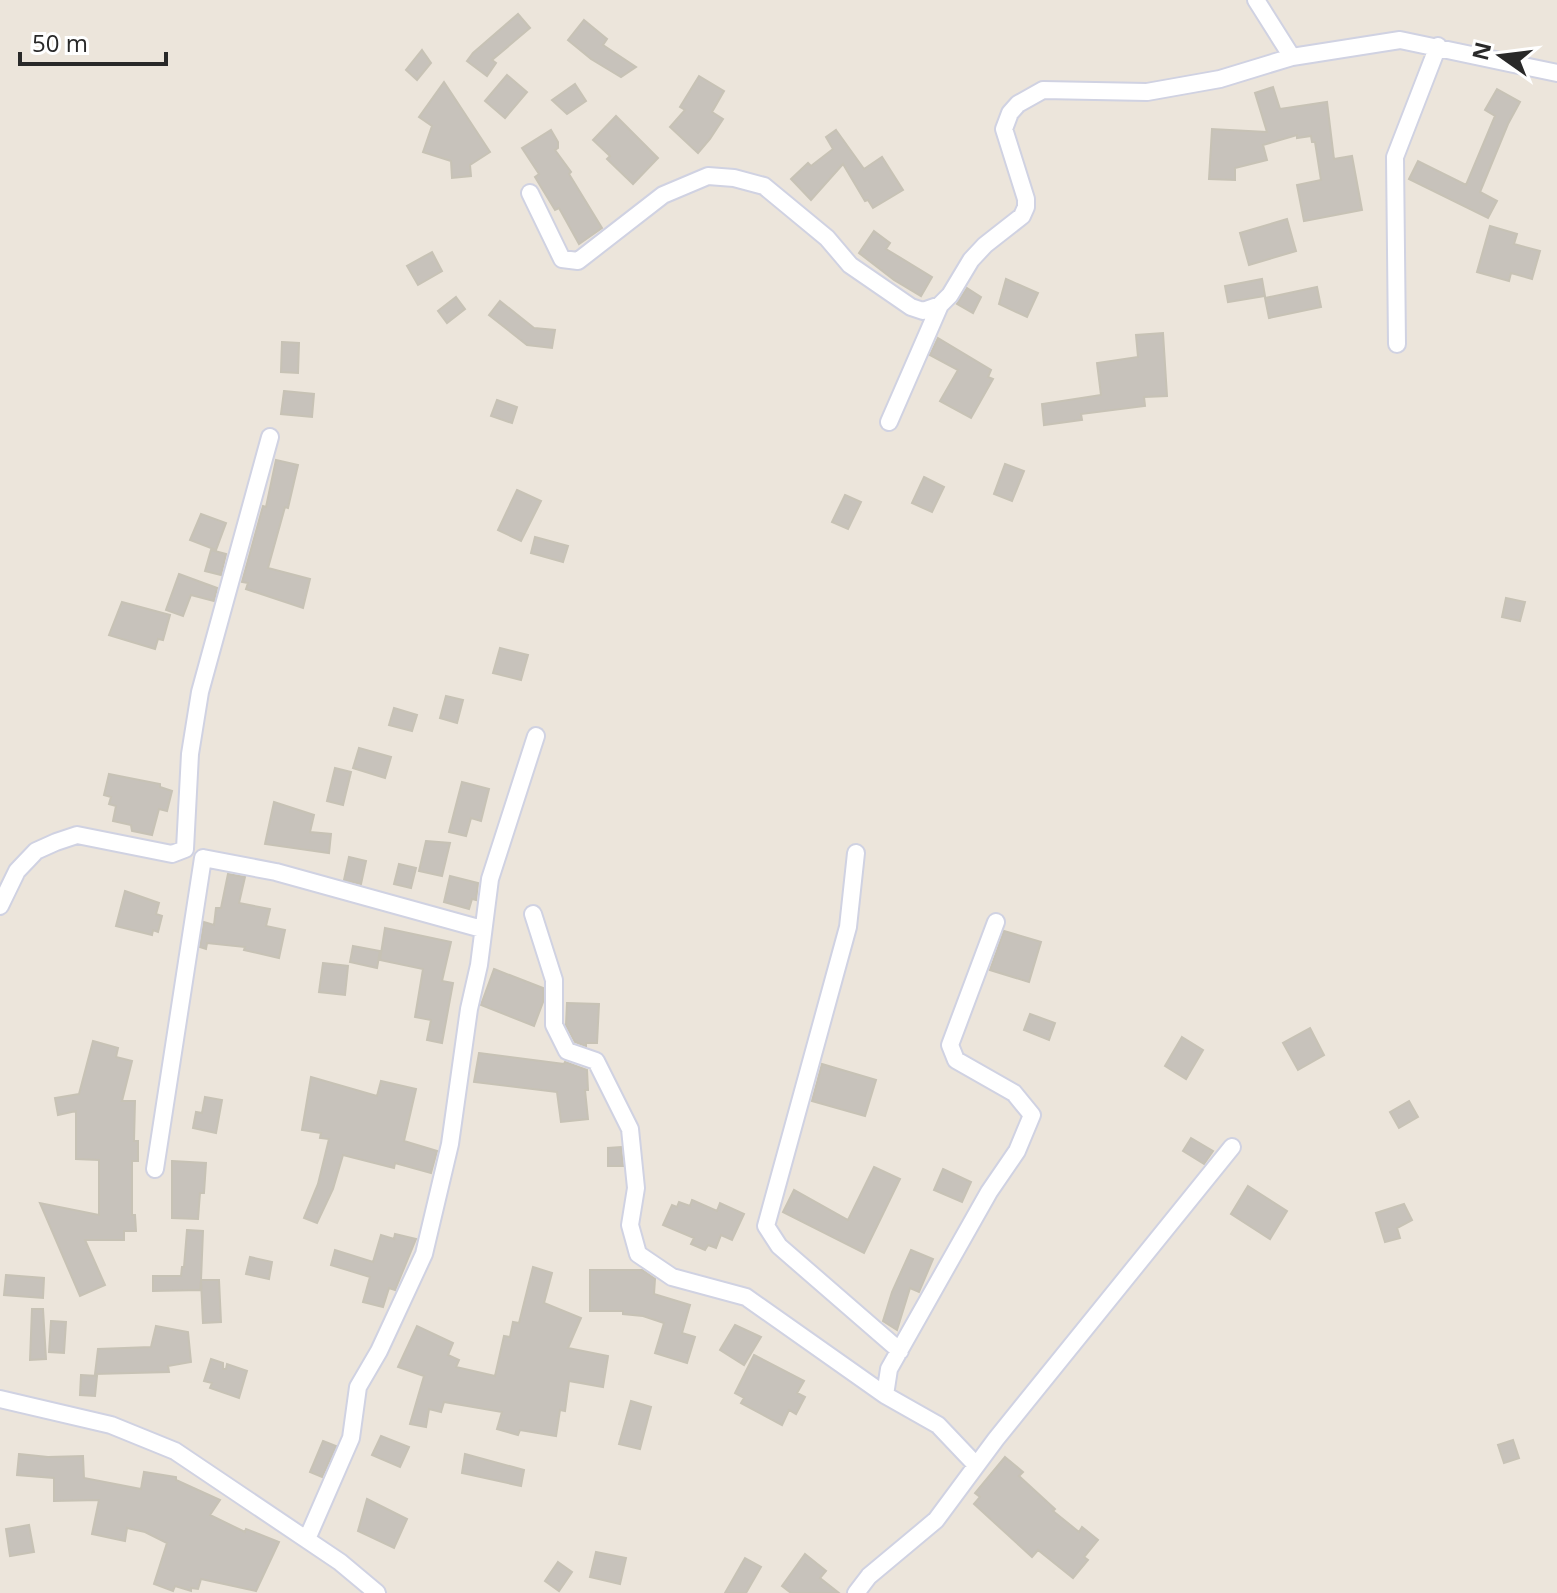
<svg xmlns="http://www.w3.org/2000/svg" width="1557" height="1593" font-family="'Open Sans',sans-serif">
	<rect width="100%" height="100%" fill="#ece5db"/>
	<path fill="#c7c2bb" stroke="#c7c2b5" stroke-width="2" d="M518 14 530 28 492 60 496 63 487 76 467 61 473 53Z
		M584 20 607 39 603 45 636 67 621 77 591 59 568 40Z
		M422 50 431 63 417 80 406 70Z
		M507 75 527 92 505 118 485 101Z
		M699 76 724 91 712 112 723 119 710 139 698 153 670 127 685 110 680 107Z
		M444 82 490 152 470 165 471 176 452 178 451 161 423 152 432 126 419 117Z
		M575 84 586 101 567 114 552 100Z
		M1273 87 1280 109 1327 102 1334 159 1352 156 1362 210 1304 221 1297 185 1321 180 1315 142H1312L1311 136 1297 138V135L1263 145 1267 160 1235 168V180L1209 179 1212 129 1267 132 1255 93Z
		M1497 89 1520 102 1508 124 1480 192 1497 201 1488 218 1409 179 1418 161 1466 185 1495 116 1485 110Z
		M616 116 658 158 633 184 607 159 610 156 593 140Z
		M551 130 558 142V148L555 150 571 172 569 174 602 228 579 244 559 208 555 210 535 177 539 174 522 148Z
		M836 130 864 169 882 157 903 190 873 208 868 200 865 201 843 164 811 200 791 179 808 163 811 166 833 149 826 137Z
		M1287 219 1296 251 1249 265 1240 233Z
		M1490 226 1517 234 1514 244 1540 251 1532 279 1511 273 1509 281 1477 272Z
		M874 231 890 243 886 249 932 277 921 296 894 280 859 253Z
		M432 252 442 271 418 285 407 266Z
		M1006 279 1038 293 1027 317 999 304Z
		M1262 279 1265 296 1228 302 1225 286Z
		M1317 287 1321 307 1269 318 1265 298Z
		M967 288 981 297 973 313 957 304Z
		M456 297 465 309 447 323 438 311Z
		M500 301 534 328 555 330 552 348 527 345 489 315Z
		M1163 333 1167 396 1144 397 1145 406 1081 414 1082 420 1044 425 1042 404 1101 395 1097 363 1138 357 1136 335Z
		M938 338 991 370 988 377 993 379 971 418 940 401 958 370 930 355Z
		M282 342 299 343 298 373 281 372Z
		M284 391 314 394 312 417 281 414Z
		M497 400 517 407 512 423 491 416Z
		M276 460 298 465 288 508 285 507 268 568 310 579 303 608 246 589 248 583 242 582 263 506 266 507Z
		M1005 464 1024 471 1012 501 994 494Z
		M924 477 944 487 932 512 912 503Z
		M517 490 541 501 521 541 498 530Z
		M845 495 861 502 848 529 832 522Z
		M201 514 226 523 216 550 190 540Z
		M535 537 568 546 563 562 531 553Z
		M211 550 226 554 221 575 205 571Z
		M179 574 217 588 214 601 191 595 183 616 166 610Z
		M1506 598 1525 602 1520 621 1502 617Z
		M122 602 170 615 163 640 158 639 155 649 109 635Z
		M500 648 528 655 521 680 493 673Z
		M446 696 463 700 457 723 440 718Z
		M394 708 417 715 412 731 389 725Z
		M359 748 391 757 385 778 353 768Z
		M335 768 351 772 343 805 327 801Z
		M109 774 160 784V787L172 791 167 811 159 809 152 835 132 831 131 825 113 821 116 806 109 804 111 797 104 795Z
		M462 782 489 789 481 821 471 818 466 836 449 832Z
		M274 802 314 815 310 832 331 834 329 853 265 844Z
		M426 841 450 843 442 876 419 871Z
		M349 857 366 861 361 884 344 880Z
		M399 864 416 868 411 888 394 884Z
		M228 874 245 877 239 903 270 909 266 926 285 930 279 958 244 950 245 947 207 943 206 949 200 947 204 922 214 925 216 908H221Z
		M450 876 478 883 476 900 472 899 469 909 444 902Z
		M125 891 159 903 156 914 162 916 158 932 153 930 152 935 116 926Z
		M385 928 451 942 442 981 453 983 442 1043 427 1040 431 1020 415 1017 423 969 380 960Z
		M1004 931 1041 942 1029 982 990 970Z
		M353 946 380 951 377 968 350 962Z
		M323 963 348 966 345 995 319 992Z
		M494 969 543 988V1002L534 1026 481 1005Z
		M567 1003 599 1004 597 1043H586V1046L575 1042 566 1025Z
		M1030 1014 1055 1023 1049 1040 1024 1030Z
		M1310 1028 1324 1055 1298 1070 1283 1043Z
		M1182 1037 1203 1050 1186 1079 1165 1066Z
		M93 1041 118 1048 116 1057 132 1061 122 1101H135L134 1141H138V1161H132V1215H135L136 1231H124V1240H85L105 1285 80 1296 40 1203 99 1215V1160L76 1159V1111L58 1115 55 1098 79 1094Z
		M479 1053 564 1064 565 1062 587 1070 588 1090H585L588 1119 561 1122 557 1092 474 1082Z
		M822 1064 876 1080 865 1116 812 1101Z
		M311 1077 377 1096 381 1081 416 1089 404 1141 437 1151 431 1173 395 1163 394 1168 343 1155 333 1189 317 1223 304 1218 318 1184 329 1139 320 1138 321 1133 302 1130Z
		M205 1097 222 1100 216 1133 193 1128 196 1112 202 1113Z
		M1409 1101 1418 1117 1399 1128 1390 1112Z
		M1191 1138 1213 1151 1204 1164 1183 1151Z
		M621 1147 623 1166H608V1148Z
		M172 1161 206 1163 204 1193H200L198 1219 172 1218Z
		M874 1167 900 1179 864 1253 783 1212 794 1190 848 1220Z
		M943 1169 971 1182 962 1202 934 1190Z
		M1248 1186 1287 1211 1270 1239 1231 1214Z
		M692 1200 717 1211 720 1203 744 1214 732 1240 721 1235 716 1248 708 1245 705 1250 691 1244 694 1238 663 1225 672 1205 677 1207 679 1202 690 1206Z
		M1404 1204 1412 1220 1397 1228 1400 1238 1385 1242 1376 1213Z
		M187 1230 203 1231 201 1280H219L221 1322 203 1323 201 1281 200 1290 153 1291V1276H181L182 1267H184Z
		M395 1234 416 1239 395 1290 389 1288 383 1307 363 1302 370 1277 331 1265 335 1250 373 1262 381 1235 394 1239Z
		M911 1250 933 1259 919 1292 910 1288 897 1330 883 1321 892 1292Z
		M250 1257 272 1262 269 1279 246 1274Z
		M533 1267 552 1273 544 1303 581 1318 568 1348 608 1356 603 1387 569 1381 565 1411 560 1410 556 1436 520 1430 518 1435 497 1429 502 1412 444 1402 441 1412 429 1409 426 1427 410 1424 424 1376 398 1367 417 1326 453 1343 448 1355 459 1360 456 1367 495 1376 504 1336 510 1337 513 1322 519 1323Z
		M590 1270H642L655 1279 654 1294 690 1305 682 1333 695 1337 687 1363 655 1353 664 1323 643 1316 623 1314V1311H590Z
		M6 1275 44 1278 43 1298 4 1295Z
		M32 1309H43L46 1359 30 1360Z
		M51 1321 66 1322 64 1353 49 1352Z
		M735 1325 761 1337 744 1365 720 1350Z
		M156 1326 188 1332 191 1362 168 1366 169 1372 95 1374 98 1349 151 1347Z
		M754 1355 804 1381 797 1393 805 1397 796 1414 789 1410 782 1425 741 1403 744 1398 735 1393Z
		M211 1359 223 1363V1369H226L227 1364 247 1371 239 1398 210 1388 212 1383 204 1381Z
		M81 1375 97 1376 95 1396 80 1395Z
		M631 1401 651 1407 640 1449 619 1444Z
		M381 1436 409 1447 400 1467 372 1455Z
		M1513 1440 1519 1458 1504 1463 1498 1445Z
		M323 1441 336 1446 322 1477 310 1472Z
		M19 1454 48 1457 83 1456 84 1478 141 1489 144 1472 176 1477V1480L220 1500 210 1515 245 1532 246 1529 279 1542 256 1591 201 1579 198 1589 191 1588V1591L175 1586 173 1591 154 1584 167 1543 145 1532 127 1528 125 1541 92 1534 99 1500 54 1501V1478L17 1475Z
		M465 1454 524 1470 521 1486 462 1473Z
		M1005 1457 1023 1472 1019 1476 1055 1509 1053 1511 1079 1532 1082 1527 1098 1540 1084 1557 1088 1560 1073 1578 1038 1550 1032 1557 974 1504 980 1497 975 1493Z
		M367 1499 407 1519 394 1548 358 1531Z
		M29 1525 34 1552 10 1556 6 1529Z
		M596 1552 626 1558 620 1584 590 1577Z
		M805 1554 826 1571 820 1578 839 1593H791L782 1586Z
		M745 1558 761 1567 746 1593H725Z
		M558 1562 572 1572 559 1591 545 1581Z"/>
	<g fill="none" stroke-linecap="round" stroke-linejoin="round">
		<g stroke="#d0d2e2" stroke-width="20">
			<path id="street" d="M1256 0 1292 57
				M530 193 562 259 578 261 663 195 708 176 734 178 764 186 827 238 850 265 911 307 923 311 940 305 950 295 971 260 985 245 1022 216 1026 207V199L1004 129 1010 113 1018 104 1043 90 1147 92 1220 79 1292 57 1400 40 1557 73
				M1397 344 1395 157 1438 46
				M889 422 940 305
				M856 853 848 927 766 1226 779 1246 900 1351
				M0 906 17 871 36 851 56 842 77 835 172 854 185 849 190 754 200 692 270 437
				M533 914 554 980V1025L567 1051 596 1061 630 1129 636 1188 630 1225 638 1254 672 1277 746 1297 885 1395
				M155 1169 203 858 276 872 482 929
				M0 1399 111 1425 175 1451 340 1562 377 1593
				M976 1465 938 1425 885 1395 889 1369 989 1192 1017 1151 1032 1115 1014 1093 956 1060 950 1045 996 922
				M307 1539 351 1438 358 1387 379 1351 424 1254 450 1144 469 1009 479 965 490 879 536 736
				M856 1593 869 1576 936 1520 996 1439 1232 1147"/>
		</g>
		<use href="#street" stroke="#fff" stroke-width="16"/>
	</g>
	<g transform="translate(1501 56) rotate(284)" stroke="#ffffff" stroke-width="6" paint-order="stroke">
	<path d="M0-6L14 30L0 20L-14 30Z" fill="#292929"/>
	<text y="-12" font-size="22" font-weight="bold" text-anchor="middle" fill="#292929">N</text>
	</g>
	<path d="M20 52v12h146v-12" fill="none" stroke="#292929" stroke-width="4"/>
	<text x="32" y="52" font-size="24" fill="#292929" stroke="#ffffff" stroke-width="6" paint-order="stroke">50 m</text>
</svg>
